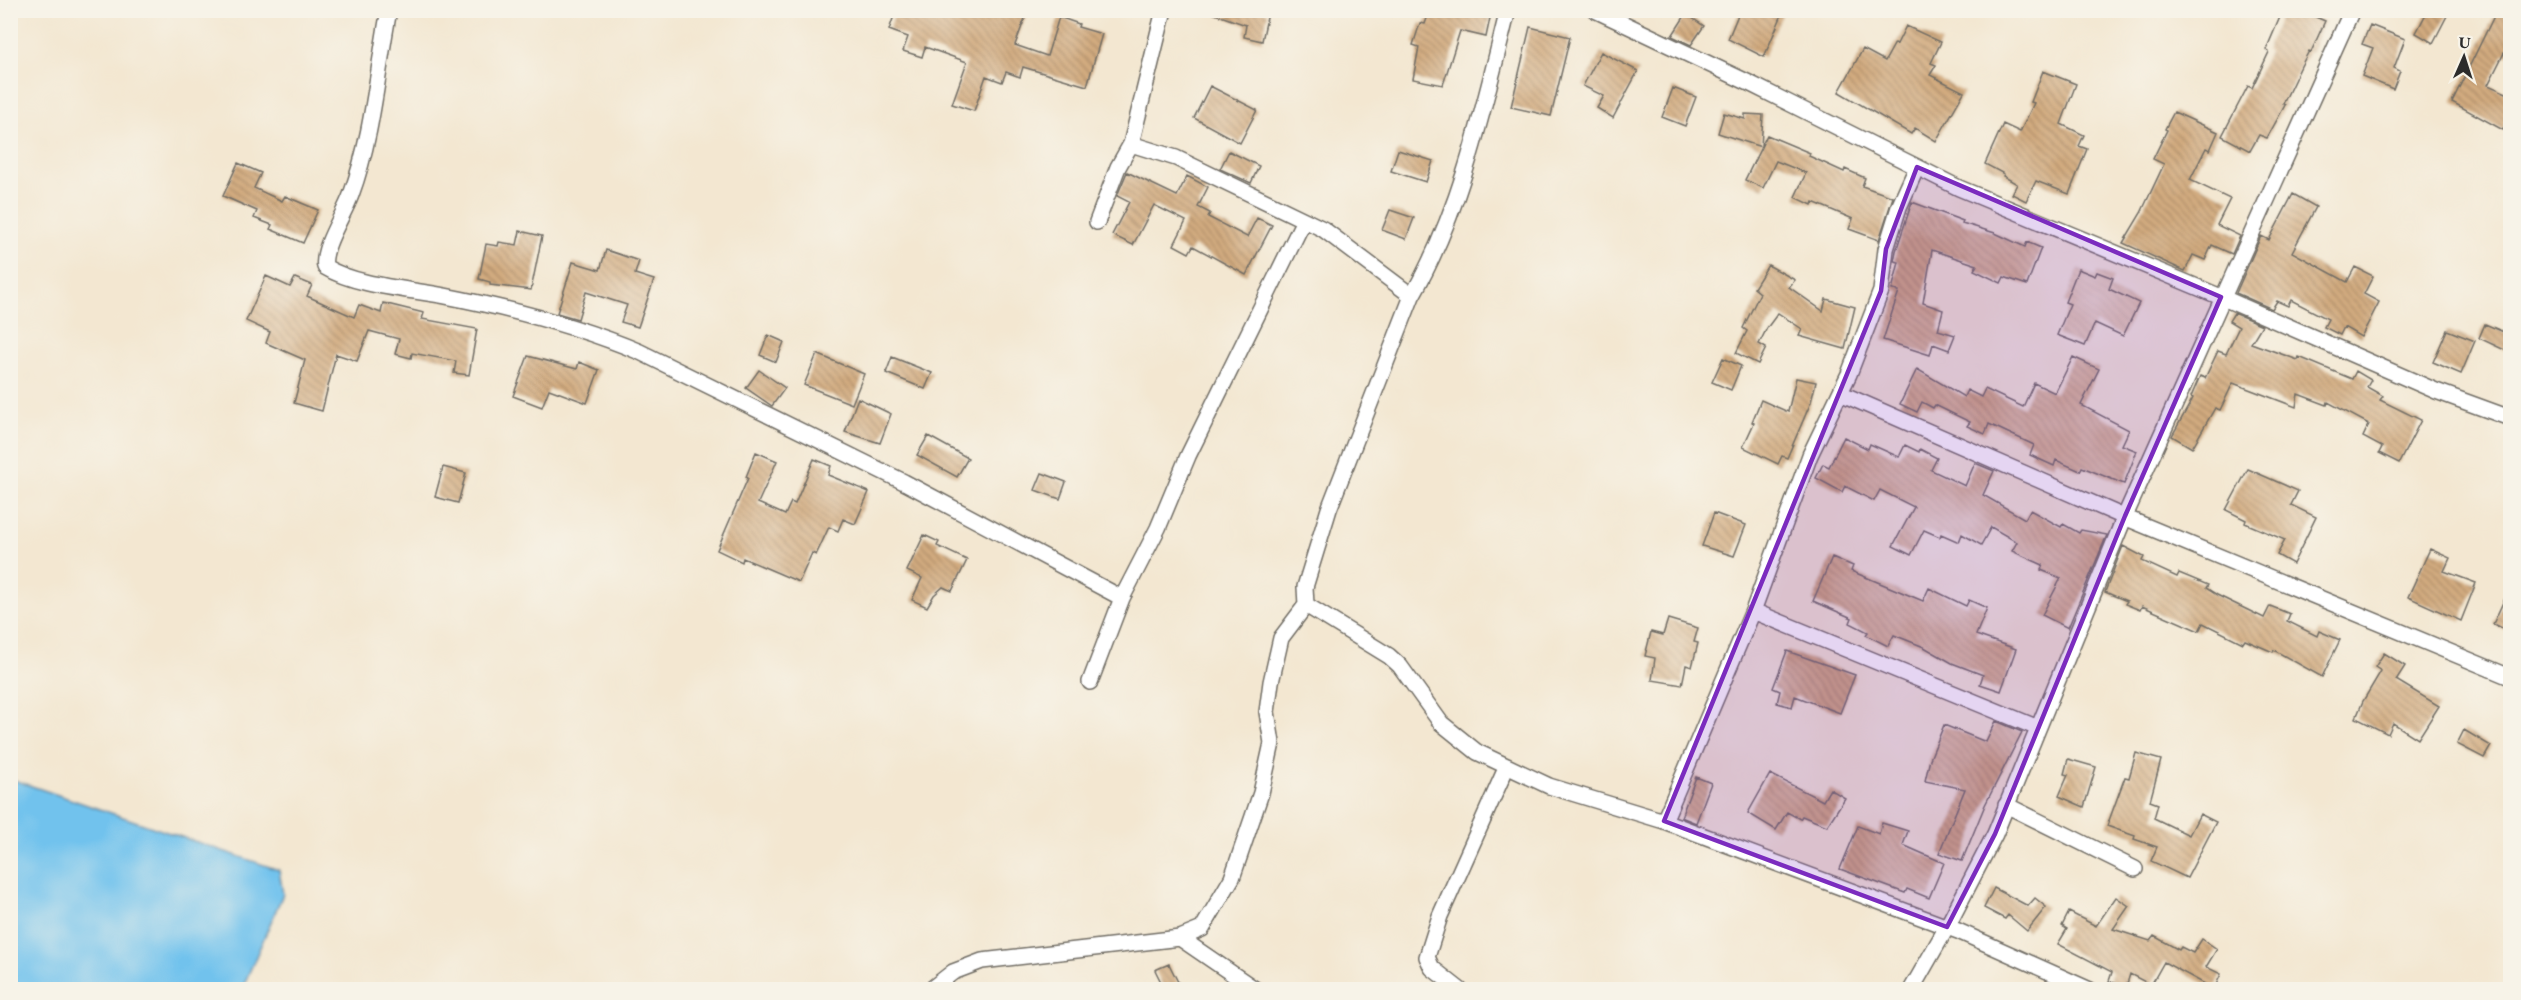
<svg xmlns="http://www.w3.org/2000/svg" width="2521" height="1000" font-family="'EB Garamond',serif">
	<defs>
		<pattern id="building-back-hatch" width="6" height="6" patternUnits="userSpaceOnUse" patternTransform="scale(1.5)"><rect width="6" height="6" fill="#d2ab7f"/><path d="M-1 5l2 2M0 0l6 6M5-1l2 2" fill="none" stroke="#ab8b68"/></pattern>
	</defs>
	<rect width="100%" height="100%" fill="#f7f3e8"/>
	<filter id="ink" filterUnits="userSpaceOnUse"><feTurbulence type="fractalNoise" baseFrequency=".0167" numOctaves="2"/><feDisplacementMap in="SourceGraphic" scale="12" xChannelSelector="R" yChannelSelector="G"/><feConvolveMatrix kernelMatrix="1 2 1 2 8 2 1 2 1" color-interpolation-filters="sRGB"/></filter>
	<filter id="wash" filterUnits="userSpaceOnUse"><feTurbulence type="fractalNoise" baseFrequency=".008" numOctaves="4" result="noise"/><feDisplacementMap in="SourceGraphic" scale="24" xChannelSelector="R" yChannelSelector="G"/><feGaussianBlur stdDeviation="1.35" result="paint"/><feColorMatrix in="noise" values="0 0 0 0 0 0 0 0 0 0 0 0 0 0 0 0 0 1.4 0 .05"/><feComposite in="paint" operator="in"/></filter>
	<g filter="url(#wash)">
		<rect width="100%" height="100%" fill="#f3e7d1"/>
		<path fill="#71c2ed" stroke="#4e768c" stroke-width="1.5" d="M11 779 279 870 283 894 242 989H11Z"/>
		<g id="blocks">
			<path fill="url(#building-back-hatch)" d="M896 10H1028L1015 45 1047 56 1059 17 1079 24 1078 27 1102 34 1087 86 1023 67 1020 77 1006 72 1002 82 986 76 974 111 952 104 967 62 925 47 922 57 903 51 908 37 889 30Z
				M1212 10H1257L1268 13 1262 41 1244 37 1246 25 1212 13Z
				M1430 10H1460L1490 18 1486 37 1460 31 1443 85 1413 79 1419 47 1413 45 1420 23 1425 24Z
				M1740 10H1784L1764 57 1728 39Z
				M2283 10H2299L2325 21 2311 52 2309 51 2301 66 2283 104 2285 105 2267 138 2259 135 2250 151 2222 136 2248 86 2252 88 2269 52 2266 50Z
				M2428 10H2450L2433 43 2416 33Z
				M2497 10H2511V56L2504 53 2488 85 2511 95V114L2503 130 2452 102Z
				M1686 14 1704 26 1691 45 1672 36Z
				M2370 25 2405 39 2394 68 2400 71 2393 89 2362 76 2373 48 2362 44Z
				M1906 26 1941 42 1931 63 1936 65 1930 75 1964 92 1936 141 1915 128 1911 134 1839 92 1863 49 1885 61 1895 43 1897 44Z
				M1530 27 1570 37 1551 116 1511 107Z
				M1601 52 1638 71 1613 118 1597 108 1604 96 1583 86Z
				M2043 71 2076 84 2061 124 2084 135 2079 146 2087 149 2069 194 2036 181 2026 201 2012 194 2017 184 2003 176 2004 174 1985 164 2003 124 2020 132 2034 103 2031 102Z
				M1210 86 1257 110 1240 143 1194 118Z
				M1673 88 1696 97 1685 126 1662 117Z
				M2174 112 2218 132 2210 150 2206 148 2190 180 2230 199 2217 225 2240 236 2232 254 2212 245 2205 260 2193 255 2185 271 2123 243 2141 213 2164 164 2153 159 2167 130 2165 129Z
				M1724 113 1745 119V114L1763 115 1761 147 1718 133Z
				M1767 135 1810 153 1809 156 1844 172 1845 169 1865 178 1862 186 1893 197 1879 240 1849 229 1853 219 1813 202 1812 205 1795 197 1806 173 1776 161 1763 188 1745 180Z
				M1398 150 1433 161 1426 182 1391 171Z
				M1229 151 1259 166 1251 183 1220 169Z
				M238 163 261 173 254 188 282 201 285 196 318 210 303 243 270 229 272 225 254 218 257 211 223 196Z
				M1127 172 1177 196 1187 176 1208 187 1198 207 1210 213 1208 217 1247 237 1257 218 1272 225 1246 275 1193 246 1189 253 1174 245 1186 221 1154 205 1133 245 1112 235 1129 202 1117 196Z
				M2293 194 2316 207 2292 252 2347 282 2355 267 2373 276 2364 294 2379 302 2361 337 2344 327 2340 335 2324 327 2328 319 2291 300 2288 306 2277 301 2272 309 2236 293 2261 236 2269 240Z
				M1912 202 1963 221 1962 223 1995 233 2025 247 2027 242 2041 248 2027 285 2004 277 2001 283 1974 270 1977 265 1932 250 1923 303 1943 310 1938 330 1955 335 1949 350 1933 344 1930 355 1883 340 1899 291 1892 290 1899 262 1894 261 1896 251Z
				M1390 210 1414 218 1406 239 1382 230Z
				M520 231 542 236 531 290 490 285V282L479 279 486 244 498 246 499 242 517 245Z
				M606 250 639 261 635 274 654 280 638 327 621 322 627 305 586 292 578 319 557 313 573 262 600 270Z
				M1768 265 1795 280 1789 287 1823 311 1826 299 1855 307 1845 349 1799 336 1802 329 1778 313 1767 328 1759 344 1766 348 1758 364 1736 353 1747 331 1743 328 1760 293 1754 288Z
				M2078 269 2095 276 2097 272 2113 278 2109 289 2139 303 2123 336 2095 323 2085 346 2057 335 2070 304 2065 302Z
				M266 276 290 287 295 278 312 285 307 296 354 317 359 305 381 313 383 303 424 313 422 319 477 329 469 375 454 373 456 361 412 353 411 358 395 354 399 339 369 331 357 361 336 354 322 411 294 403 305 360 266 343 270 332 246 321Z
				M2234 313 2262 325 2251 343 2298 360 2299 357 2352 379 2356 371 2371 380 2367 387 2383 396 2380 400 2421 420 2399 463 2379 453 2382 447 2363 437 2369 424 2328 402 2327 405 2298 394 2296 407 2233 383 2220 410 2215 408 2192 448 2172 436 2193 398 2191 397 2200 376 2205 378 2218 351 2226 354 2239 327 2229 321Z
				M2485 324 2511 335V353L2479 338Z
				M2447 330 2475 341 2461 374 2433 362Z
				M768 335 784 342 776 362 760 355Z
				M817 354 864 374 852 404 804 385Z
				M528 356 577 369 579 362 599 370 587 403 549 389 542 407 513 396Z
				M892 357 932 373 925 389 886 373Z
				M2073 357 2099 369 2081 405 2129 430 2122 445 2137 451 2124 484 2082 467 2080 471 2056 460 2054 466 2030 455 2034 445 1989 424 1985 434 1967 426 1970 422 1935 405 1933 408 1922 402 1917 412 1900 404 1917 369 1964 397 1967 390 1981 397 1985 389 2023 407 2034 383 2055 393Z
				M1723 358 1741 366 1731 390 1712 382Z
				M759 370 785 388 772 406 746 388Z
				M1796 378 1816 382 1811 402 1787 458 1782 456 1778 464 1743 447 1754 423 1752 422 1761 400 1788 412Z
				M858 398 891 414 880 443 845 432Z
				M928 436 968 458 957 477 917 455Z
				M1844 437 1868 449 1870 444 1899 457 1905 445 1919 452 1920 449 1937 458 1931 470 1965 486 1975 463 1994 471 1983 495 2025 519 2030 510 2061 527 2063 524 2079 533 2081 530 2107 535 2068 628 2042 615 2061 578 2041 570 2043 565 2012 551 2017 542 1991 527 1981 545 1962 534 1959 542 1941 534 1940 537 1924 530 1911 555 1893 546 1914 507 1880 490 1874 501 1845 486 1842 492 1816 478 1823 464 1829 467Z
				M756 452 777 461 758 503 785 515 791 502 795 504 814 459 831 466 828 475 869 492 855 524 843 519 838 531 829 527 816 555 812 553 799 582 743 558 742 562 717 550 748 478 746 477Z
				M443 467 466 473 458 503 435 497Z
				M2248 469 2298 491 2291 505 2316 517 2293 564 2277 555 2285 540 2245 523 2246 520 2226 510Z
				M1042 473 1066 482 1060 499 1035 490Z
				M1714 513 1746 525 1734 556 1702 546Z
				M924 535 939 542 937 546 967 560 952 591 943 587 934 595 927 607 912 600 922 578 907 571Z
				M2123 546 2144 557 2142 561 2177 577 2179 573 2208 585 2206 588 2217 595 2264 618 2270 606 2290 614 2287 621 2317 636 2319 631 2340 640 2322 677 2274 650 2273 652 2245 640 2243 643 2203 623 2199 631 2142 606 2140 610 2125 604 2127 601 2105 592Z
				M2430 549 2450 558 2444 571 2476 583 2461 621 2408 597Z
				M1832 557 1853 566 1851 571 1923 601 1929 588 1966 606 1969 600 1987 608 1976 635 2016 649 2001 691 1980 684 1983 675 1952 663 1924 647 1894 635 1888 646 1866 635 1868 632 1850 623 1852 618 1813 601Z
				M2511 585V633L2493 624Z
				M1668 619 1698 628 1694 642 1698 643 1692 667 1686 665 1682 685 1652 680 1655 658 1645 656 1651 632 1663 635Z
				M1787 651 1855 675 1840 713 1795 696 1792 707 1777 703 1780 691 1773 688Z
				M2384 653 2405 666 2396 680 2439 706 2418 739 2393 723 2388 734 2356 718 2363 701 2381 671 2375 667Z
				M1996 721 2022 732 1985 805 1962 861 1939 853 1965 789 1925 781 1930 759 1944 725 1986 742Z
				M2464 730 2491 746 2484 758 2457 744Z
				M2136 753 2161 760 2150 801 2158 804 2154 818 2189 835 2200 814 2216 822 2187 878 2151 861 2157 847 2134 839 2135 836 2107 826 2125 777 2129 778Z
				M2068 759 2096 767 2084 807 2059 796 2068 775 2064 774Z
				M1770 774 1823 801 1830 789 1845 798 1827 826 1802 816 1800 819 1787 812 1776 830 1748 813Z
				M1696 777 1711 783 1696 823 1681 817Z
				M1882 823 1908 831 1903 845 1944 863 1929 898 1907 889 1905 893 1840 869 1858 826 1879 834Z
				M1994 888 2028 906 2035 898 2046 907 2027 931 2008 915 2005 919 1984 908Z
				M2116 897 2129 906 2113 929 2150 941 2154 936 2179 950 2181 947 2193 953 2202 939 2217 949 2206 967 2221 974 2214 989 2164 962 2151 985 2130 974 2126 987 2109 981 2112 972 2058 944 2067 929 2062 926 2069 912 2096 926Z
				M1169 964 1182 990H1165L1155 970Z"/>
		</g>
	</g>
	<g filter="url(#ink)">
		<use href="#blocks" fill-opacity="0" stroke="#716d65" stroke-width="1.5"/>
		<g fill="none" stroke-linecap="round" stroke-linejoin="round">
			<g stroke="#716d65" stroke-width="18">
				<path id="street" d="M389 10C377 72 373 135 351 195 344 215 321 248 325 267 356 286 409 289 445 296 512 309 578 326 640 352L904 482 1122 598 1158 528 1188 456 1304 220
					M1595 10 1749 83 1959 188 2221 297 2436 391 2510 418
					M1131 144 1176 158 1323 229 1412 296C1461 211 1484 106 1508 10
					M1097 222 1118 167 1131 144 1164 10
					M1840 393 2124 517 2510 677
					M1306 605 1389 656 1400 666 1441 723 1477 752 1549 786 1664 821 1958 931 2090 990
					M1753 611 2038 728
					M1090 682 1122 598
					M2006 805 2135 869
					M1664 821 1753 611 1810 455 1849 374 1881 291 1886 249 1899 207 1917 167
					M1180 938 1256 990
					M930 990 953 972 982 961 1180 938 1202 929 1232 878 1261 793 1272 743 1267 712 1271 682 1281 638 1306 605 1305 587 1329 509 1412 296
					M1460 990 1432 968 1427 957 1440 916 1507 766
					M1911 990 1947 927 1995 834 2125 516 2352 10"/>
			</g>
			<use href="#street" stroke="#fff" stroke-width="15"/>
		</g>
	</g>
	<path fill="#7b2cbf" fill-opacity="0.2" stroke="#7b2cbf" stroke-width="4.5" stroke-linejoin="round" d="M1917 167 2221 297 2125 516 1995 834 1947 927 1664 821 1881 291 1886 249Z"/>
	<rect width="2521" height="1000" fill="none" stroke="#f7f3e8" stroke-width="36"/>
	<g transform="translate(2464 57) rotate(3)" stroke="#f7f3e8" stroke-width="4.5" paint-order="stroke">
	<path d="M0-4.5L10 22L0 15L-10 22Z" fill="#2b2b2b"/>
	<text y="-9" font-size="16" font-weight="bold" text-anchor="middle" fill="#2b2b2b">U</text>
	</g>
</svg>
